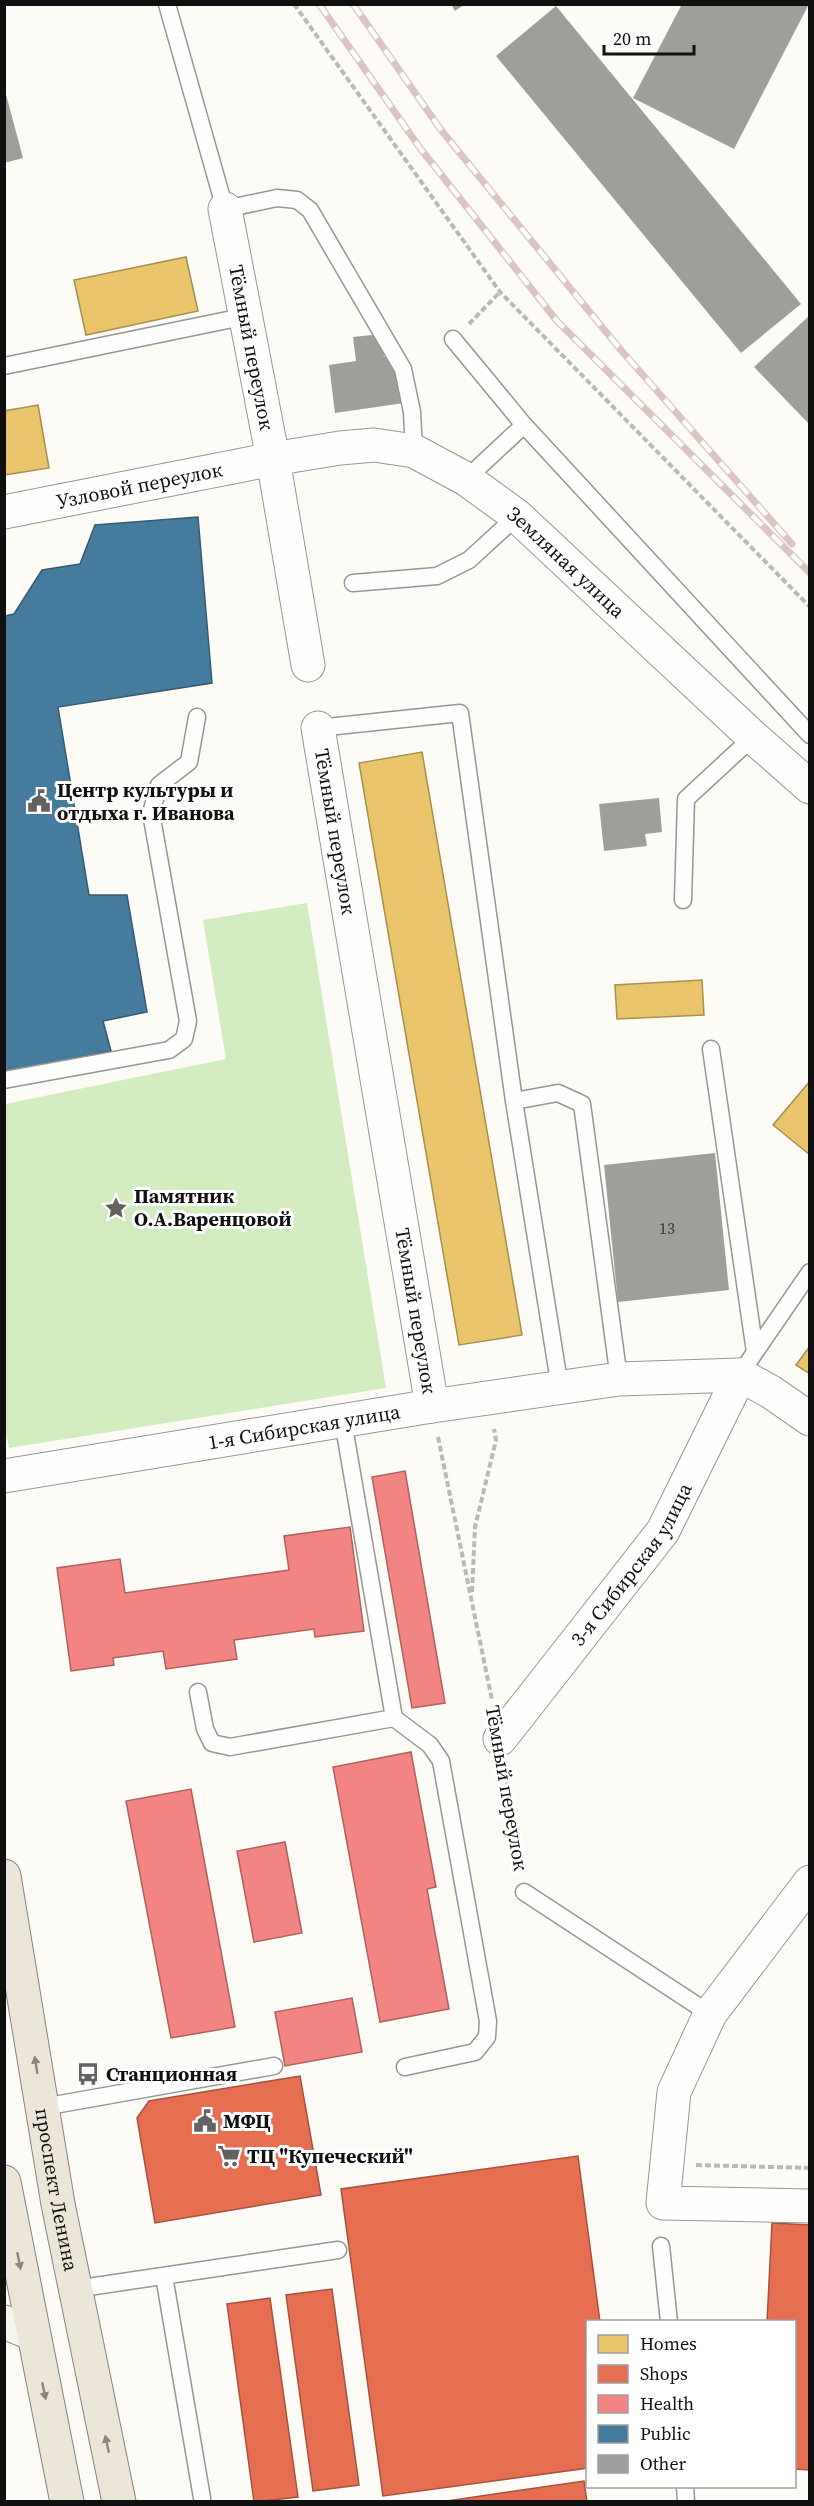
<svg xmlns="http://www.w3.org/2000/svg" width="814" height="2506" font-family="'Source Serif 4',serif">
	<rect width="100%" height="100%" fill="#fcfbf5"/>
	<path fill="#d2ecc0" d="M307 903 386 1388 9 1448 4 1424 5 1104 226 1059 203 920Z"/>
	<path fill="#e9c46a" stroke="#a88e4f" stroke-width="1.5" d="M186 257 198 311 86 335 74 280Z
		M38 405 49 468 4 475V411Z
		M422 752 522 1335 459 1345 359 763Z
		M702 980 704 1015 617 1019 615 985Z
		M810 1081V1155L773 1125Z
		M810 1346V1374L796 1365Z"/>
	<path fill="#e76f51" stroke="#a6523e" stroke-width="1.5" d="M300 2076 321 2195 155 2223 137 2118 149 2101Z
		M578 2156 600 2322H588L586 2333 588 2468 383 2496 341 2189Z
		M772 2223 810 2225V2470L794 2469V2322H767Z
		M332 2289 359 2485 313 2491 286 2295Z
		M270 2298 298 2497 254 2502 227 2304Z
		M584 2481 587 2502H440Z"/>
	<path fill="#f28482" stroke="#ae6160" stroke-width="1.5" d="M405 1471 445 1703 412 1708 372 1477Z
		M350 1527 364 1631 315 1637 314 1629 234 1640 237 1659 166 1669 163 1651 113 1658 114 1665 71 1671 57 1568 120 1559 125 1593 289 1570 284 1536Z
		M411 1752 436 1887 427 1889 449 2009 380 2022 333 1767Z
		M191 1789 235 2027 171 2038 126 1801Z
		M285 1842 302 1933 254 1942 237 1851Z
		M352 1998 362 2052 285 2066 275 2012Z"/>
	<path fill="#457b9d" stroke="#355b73" stroke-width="1.5" d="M198 517 212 683 58 707 89 895H127L147 1012 103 1021 111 1051 4 1073V616L14 614 42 570 80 564 95 525Z"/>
	<path fill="#a09e9a" d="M451 4H465L455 11Z
		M682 4H809L734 149 633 98Z
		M556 6 801 304 741 353 496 56Z
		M4 87 23 158 4 163Z
		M810 315V425L754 367Z
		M381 334 384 357 405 354 411 402 335 413 329 365 356 361 353 337Z
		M659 798 662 832 645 834 647 846 604 851 599 804Z
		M715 1153 729 1290 618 1302 604 1165Z"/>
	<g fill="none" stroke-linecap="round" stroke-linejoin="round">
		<g stroke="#969693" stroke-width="19">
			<path id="service" d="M167 4 225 209 277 198 297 200 310 210 403 369 412 412 414 451
				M453 339 524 425 466 479
				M4 366 247 316
				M524 425 810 735
				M353 583 437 576 469 560 517 516
				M318 728 460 713 514 1101 560 1388
				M683 900 686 799 753 737
				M711 1049 755 1352 740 1375
				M4 1080 169 1050 184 1039 188 1021 151 813 159 785 189 762 197 717
				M514 1101 558 1093 582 1104 619 1379
				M755 1352 810 1272
				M198 1692 205 1729 212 1743 230 1747 394 1718 343 1421
				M394 1718 430 1745 441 1761 488 2021 487 2037 475 2052 405 2067
				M524 1892 710 2014
				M43 2107 274 2066
				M661 2246 669 2322
				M164 2276 202 2498
				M75 2289 338 2250
				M685 2486 686 2502"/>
		</g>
		<g stroke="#969693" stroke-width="35">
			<g id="minor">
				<path id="s1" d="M225 209 273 459 308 665"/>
				<path id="s2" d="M4 512 273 459 340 448 374 445 414 451 466 479 517 516 753 737 810 787"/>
				<path id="s3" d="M318 728 432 1406"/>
				<path id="s4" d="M4 1476 432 1406 619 1379 740 1375 771 1392 810 1419"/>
				<path id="s5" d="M500 1739 663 1531 740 1375"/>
				<path d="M810 1882 710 2014 674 2092 663 2203 810 2206"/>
			</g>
		</g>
		<g stroke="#8d8c8a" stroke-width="35">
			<path id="secondary" d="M4 2322 33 2334"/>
		</g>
		<g stroke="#848380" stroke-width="35">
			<g id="trunk">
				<path id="s6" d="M4 1876 58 2204 119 2502"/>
				<path d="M4 2182 67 2502"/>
			</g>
		</g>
		<path stroke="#b9b9b8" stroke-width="4" stroke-dasharray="6 3" stroke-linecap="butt" d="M294 4 500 292 810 607
			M469 324 500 292
			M438 1437 492 1700
			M472 1592 475 1527 496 1440 494 1429
			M505 1769 521 1871
			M696 2165 810 2168"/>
		<use href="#service" stroke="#fffefe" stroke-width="16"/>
		<use href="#minor" stroke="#fffefe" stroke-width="33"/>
		<use href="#secondary" stroke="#f5f5eb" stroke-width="33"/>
		<use href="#trunk" stroke="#ece6d8" stroke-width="33"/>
		<g stroke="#dac5c3" stroke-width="7">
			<path id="rail" d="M319 4 420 148 557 321 810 573
				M353 4 441 130 620 349 792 544"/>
		</g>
		<use href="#rail" stroke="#fff" stroke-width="4.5" stroke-dasharray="14" stroke-linecap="butt"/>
	</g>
	<defs><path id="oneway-solid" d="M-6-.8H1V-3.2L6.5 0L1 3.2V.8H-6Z" transform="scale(1.5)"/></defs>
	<g fill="#89867e">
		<use href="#oneway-solid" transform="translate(36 2065) rotate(-99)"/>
		<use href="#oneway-solid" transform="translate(19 2261) rotate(79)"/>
		<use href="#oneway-solid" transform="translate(44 2391) rotate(78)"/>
		<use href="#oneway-solid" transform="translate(107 2444) rotate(-102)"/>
	</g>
	<defs>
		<g id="civic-bare" transform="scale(1.8)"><path d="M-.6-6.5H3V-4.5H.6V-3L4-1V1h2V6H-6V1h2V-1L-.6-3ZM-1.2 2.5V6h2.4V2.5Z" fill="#636260" stroke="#fff" stroke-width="2.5" paint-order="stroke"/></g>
		<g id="sight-bare" transform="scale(1.8)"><path d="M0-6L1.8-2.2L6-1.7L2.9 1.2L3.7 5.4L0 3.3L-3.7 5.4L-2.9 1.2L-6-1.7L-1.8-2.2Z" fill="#636260" stroke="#fff" stroke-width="2.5" paint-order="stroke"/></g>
		<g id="bus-bare" transform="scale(1.8)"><path d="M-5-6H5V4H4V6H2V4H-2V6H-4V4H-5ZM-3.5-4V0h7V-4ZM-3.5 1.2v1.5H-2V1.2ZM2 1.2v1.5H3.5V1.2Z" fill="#636260" stroke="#fff" stroke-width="2.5" paint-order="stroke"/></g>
		<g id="supermarket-bare" transform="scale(1.8)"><path d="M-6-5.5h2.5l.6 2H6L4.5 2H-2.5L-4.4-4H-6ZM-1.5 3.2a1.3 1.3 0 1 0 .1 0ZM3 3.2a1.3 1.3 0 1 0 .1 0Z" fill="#636260" stroke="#fff" stroke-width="2.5" paint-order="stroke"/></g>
	</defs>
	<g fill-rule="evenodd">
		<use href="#civic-bare" x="39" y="801"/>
		<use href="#sight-bare" x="116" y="1208"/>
		<use href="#bus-bare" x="88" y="2074"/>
		<use href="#civic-bare" x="205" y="2121"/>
		<use href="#supermarket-bare" x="229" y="2156"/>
	</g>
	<g text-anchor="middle" stroke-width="6" stroke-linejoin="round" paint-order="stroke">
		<g font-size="16" fill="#343432">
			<text x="667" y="1234">13</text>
		</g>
		<g font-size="20" fill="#101010" stroke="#fff">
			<text dy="7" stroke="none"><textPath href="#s1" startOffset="141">Тёмный переулок</textPath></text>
			<text dy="7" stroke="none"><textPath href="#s2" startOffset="138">Узловой переулок</textPath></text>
			<text dy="7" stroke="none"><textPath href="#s2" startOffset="606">Земляная улица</textPath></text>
			<text dy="7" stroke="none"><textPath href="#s3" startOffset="105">Тёмный переулок</textPath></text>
			<text dy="7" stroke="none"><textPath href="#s3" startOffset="591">Тёмный переулок</textPath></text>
			<text dy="7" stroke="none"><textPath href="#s4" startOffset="304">1-я Сибирская улица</textPath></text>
			<text dy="7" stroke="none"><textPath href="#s5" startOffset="219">3-я Сибирская улица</textPath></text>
			<text transform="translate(507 1788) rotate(80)" y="7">Тёмный переулок</text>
			<text dy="7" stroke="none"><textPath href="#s6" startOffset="318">проспект Ленина</textPath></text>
		</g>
		<g font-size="20" font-weight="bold" fill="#101010" stroke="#fff" text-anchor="start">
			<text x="57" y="797">Центр культуры и<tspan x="57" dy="23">отдыха г. Иванова</tspan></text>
			<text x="134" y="1203">Памятник<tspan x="134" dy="23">О.А.Варенцовой</tspan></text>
			<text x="106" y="2081">Станционная</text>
			<text x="223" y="2128">МФЦ</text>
			<text x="247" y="2163">ТЦ "Купеческий"</text>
		</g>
	</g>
	<rect width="814" height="2506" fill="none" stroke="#101010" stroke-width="12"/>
	<rect x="586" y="2320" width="210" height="168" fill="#ffffff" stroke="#9f9f9f" stroke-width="1.5"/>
	<rect x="598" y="2335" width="30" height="18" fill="#e9c46a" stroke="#9f9f9f" stroke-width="1.5"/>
	<text x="640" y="2350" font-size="18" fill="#101010">Homes</text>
	<rect x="598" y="2365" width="30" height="18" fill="#e76f51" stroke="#9f9f9f" stroke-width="1.5"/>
	<text x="640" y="2380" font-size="18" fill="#101010">Shops</text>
	<rect x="598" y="2395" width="30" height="18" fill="#f28482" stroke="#9f9f9f" stroke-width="1.5"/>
	<text x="640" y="2410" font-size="18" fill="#101010">Health</text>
	<rect x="598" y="2425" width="30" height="18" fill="#457b9d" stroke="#9f9f9f" stroke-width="1.5"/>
	<text x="640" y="2440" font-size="18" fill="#101010">Public</text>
	<rect x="598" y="2455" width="30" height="18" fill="#a09e9a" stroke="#9f9f9f" stroke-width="1.5"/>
	<text x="640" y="2470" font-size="18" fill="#101010">Other</text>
	<path d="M604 45v9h90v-9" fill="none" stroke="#101010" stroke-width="3"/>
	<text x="613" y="45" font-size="18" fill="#101010" stroke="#ffffff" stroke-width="4.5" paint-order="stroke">20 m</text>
</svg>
